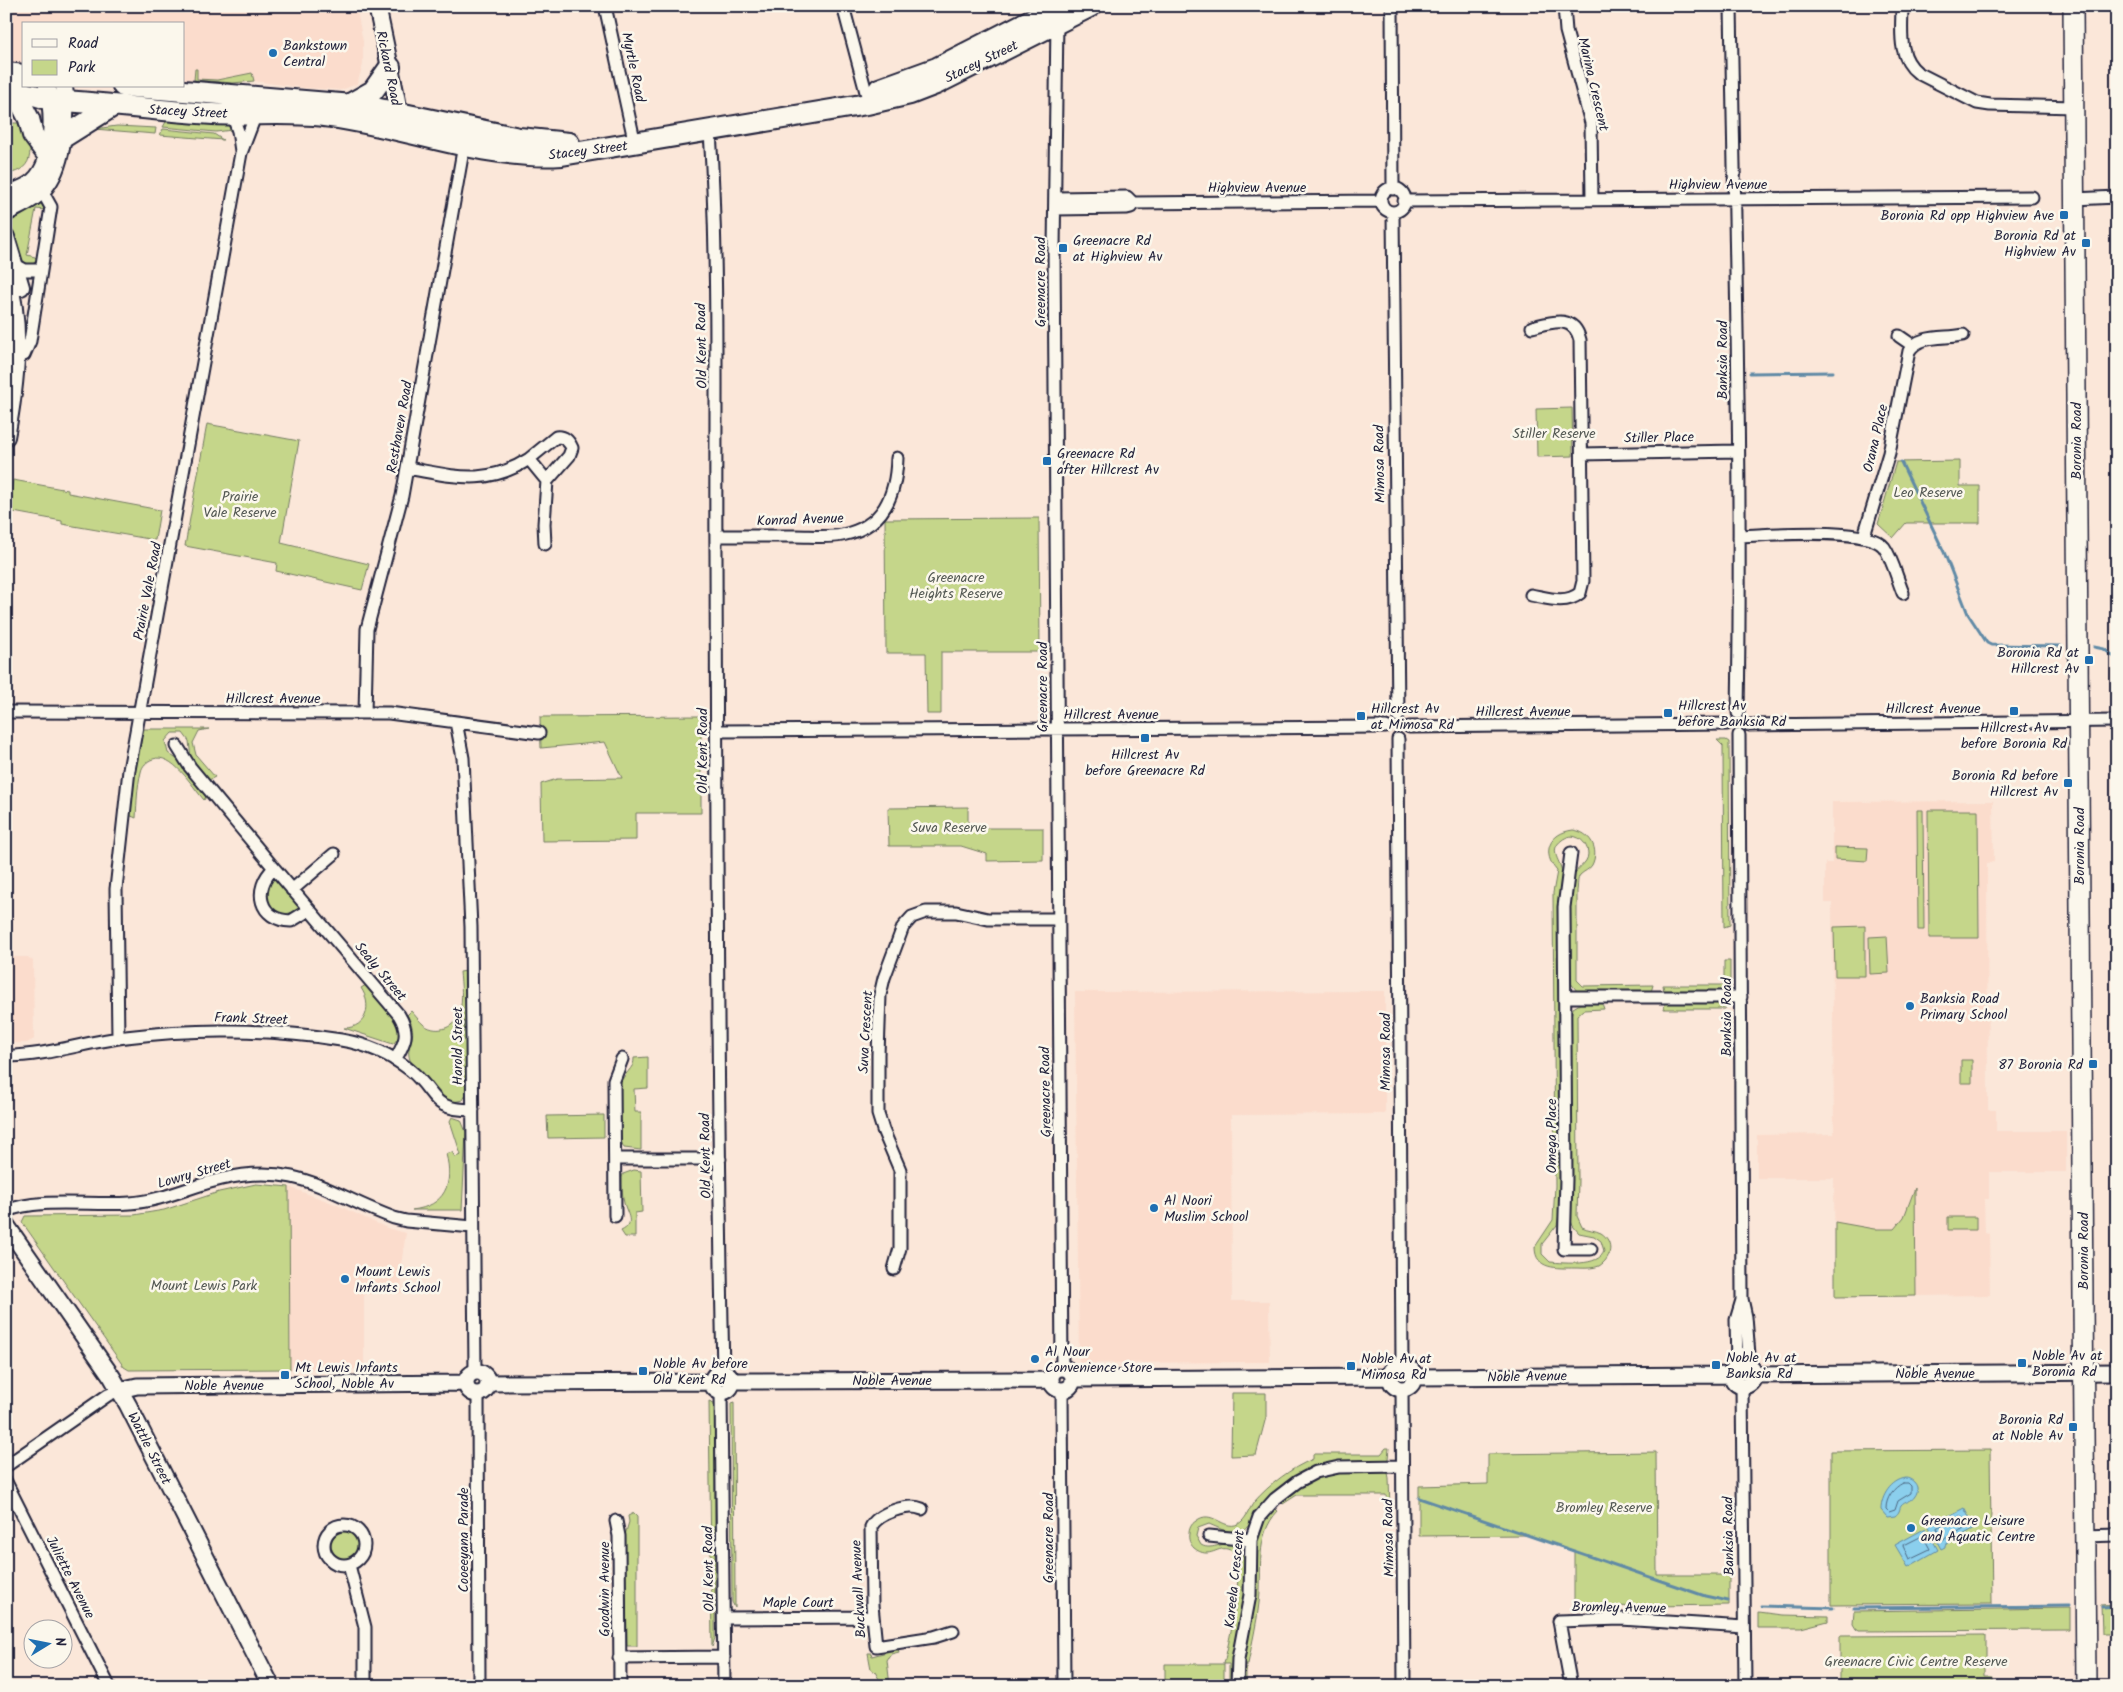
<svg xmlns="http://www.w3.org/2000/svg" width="2123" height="1692" font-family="Kalam,sans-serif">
	<rect width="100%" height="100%" fill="#fbe7d9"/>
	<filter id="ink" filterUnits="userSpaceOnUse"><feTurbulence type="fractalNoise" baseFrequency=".02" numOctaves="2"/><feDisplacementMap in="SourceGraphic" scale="10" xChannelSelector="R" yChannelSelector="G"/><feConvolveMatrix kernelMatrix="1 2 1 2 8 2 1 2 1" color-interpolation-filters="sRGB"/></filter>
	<g filter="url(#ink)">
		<path fill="#fbdccc" d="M6 6H356L363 41V65L357 84 341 90 304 88 254 81 229 84 184 79V24H24V61L21 63 6 62Z
			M1993 801 1994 862 1987 863 1988 1110H1996V1131H2066V1172H1989V1199H1984L1985 1233 1989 1234 1990 1295 1835 1297 1834 1178H1757V1135L1834 1134 1832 903H1825V863H1832V802Z
			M6 957H28L33 961 34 1039 27 1043H6Z
			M1385 991V1114L1231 1115 1232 1301H1269L1270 1362 1079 1363 1075 992Z
			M289 1187 335 1204 387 1228 406 1233 401 1265 402 1293 364 1294V1369H290Z"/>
		<path fill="#c5d68a" stroke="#747c62" d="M195 69H197V79L217 80 252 73 254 81 233 83 194 80Z
			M167 120 227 125 232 126V130L216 132 163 127Z
			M6 123H21C32 144 38 170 6 174Z
			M117 126 156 128 155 134 94 129Z
			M163 129 214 134 223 140 160 135Z
			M40 203 44 204 46 210 36 209 27 255 35 257 38 260 31 265 22 261C17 249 5 231 12 218Z
			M1572 408 1573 456 1537 457 1536 409Z
			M207 424 299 441 281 543 369 564 362 590 276 571 277 563 185 546Z
			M1960 461V486H1980V523H1906L1893 538 1878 524 1896 462Z
			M13 480 68 490V493L160 510 155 540 62 524V521L8 511Z
			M1039 518 1040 652H941V714H927L926 653H886L885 519Z
			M701 716V813H636V840L542 841 541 784 557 779 622 778 605 742 541 748 540 717Z
			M144 729H209L199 731 193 743 196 755 215 777 209 780 191 758 189 741 183 733H172L165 741 168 753 178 760 207 795 204 800C192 786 172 752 153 759 147 761 142 766 141 772 137 787 137 803 136 818L129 815 138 749Z
			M1717 740H1726L1729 742 1730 925 1724 927 1723 746Z
			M968 807V828H1043V860L987 861V854L961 846H889L888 808Z
			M1917 810H1923L1924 930H1918Z
			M1928 810H1978L1979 938H1929Z
			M1573 830C1590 832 1600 849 1592 865 1589 870 1584 871 1580 875 1577 879 1578 886 1577 891V980L1583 986 1653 985 1651 992 1577 991 1570 982C1570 948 1567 913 1573 879 1574 868 1588 865 1588 854 1588 847 1583 839 1576 837 1571 835 1566 837 1562 840 1547 851 1562 861 1562 874 1562 886 1559 899 1558 912L1560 1209 1557 1225 1542 1244V1254L1550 1262C1565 1263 1599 1267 1604 1251L1601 1241 1594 1236 1579 1233 1573 1226 1570 1218 1572 1187 1571 1016 1573 1008 1580 1004 1602 1003 1604 1009 1583 1010 1577 1015 1578 1181 1577 1216 1582 1227C1588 1230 1595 1230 1601 1233 1615 1242 1611 1259 1599 1266 1591 1269 1583 1268 1575 1268 1557 1268 1535 1270 1535 1247L1553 1220 1555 1186 1553 893 1557 871C1541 853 1549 833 1573 830Z
			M1835 847 1868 848 1867 861 1835 859Z
			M274 879H278L300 907 298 911 281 915C268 908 259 889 274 879Z
			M1865 926V976H1835L1834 927Z
			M1887 936 1889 973 1870 974 1869 937Z
			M1724 961H1730V982L1728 988H1726L1725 991H1664L1663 985H1724Z
			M466 971 467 1093 463 1100 453 1102 442 1099 410 1060C404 1042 421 1039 407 1015L411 1011C415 1015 419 1021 424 1025 438 1035 457 1027 460 1011 463 999 461 984 460 972Z
			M366 985 400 1027V1036L393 1044 344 1028C368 1028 372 1004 361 988Z
			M1665 1003 1723 1002 1726 1003 1725 1009H1664Z
			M648 1057V1088L634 1089 635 1112H641V1150L624 1148 621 1141C621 1123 617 1103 620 1085 622 1074 635 1069 634 1058Z
			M1961 1060H1972V1083H1961Z
			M604 1115V1137L548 1138 547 1116Z
			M452 1117 461 1120 466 1132 462 1210H412C445 1206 454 1184 446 1154L452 1152 455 1157 461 1155 450 1121Z
			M634 1170 641 1171 642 1212 635 1213V1237H625L621 1231C636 1224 627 1214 624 1203 622 1195 622 1186 622 1178L623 1174Z
			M256 1184 289 1187 290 1369 129 1370 124 1367 22 1222 25 1216 134 1215 164 1210 219 1192Z
			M1915 1188 1916 1296 1835 1297V1222L1874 1229H1894L1904 1217Z
			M1948 1217H1976V1230H1948Z
			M1232 1393H1266V1417L1256 1455 1231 1456Z
			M709 1401 714 1403 715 1407V1638L712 1647Z
			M734 1402 735 1605V1608L732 1602 731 1403Z
			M1386 1448H1389L1388 1459 1385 1460C1333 1461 1302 1459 1265 1502 1257 1511 1252 1526 1241 1532L1223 1530 1209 1524 1198 1528 1196 1536 1201 1545C1213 1552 1225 1538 1237 1547 1258 1563 1236 1639 1232 1663 1231 1670 1232 1678 1232 1686H1229V1664H1224V1686H1165V1664H1224C1228 1645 1249 1559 1230 1550 1218 1544 1210 1561 1194 1548 1190 1544 1188 1539 1189 1534 1189 1529 1191 1524 1196 1521 1212 1508 1223 1531 1238 1524 1246 1520 1249 1509 1254 1502 1270 1484 1291 1468 1313 1459V1454H1381Z
			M1990 1450 1992 1604 1831 1605V1451Z
			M1656 1452 1657 1575H1729V1605L1574 1607V1551L1527 1535 1419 1536V1486L1488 1484V1454Z
			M1384 1472 1388 1473 1389 1478 1390 1510 1387 1511 1386 1495H1297L1283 1504 1282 1500C1295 1491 1307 1480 1322 1475 1341 1469 1365 1472 1384 1472Z
			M1274 1508 1278 1511C1254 1536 1263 1571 1259 1603 1257 1623 1252 1643 1248 1664H1246V1686H1243L1244 1658 1255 1594 1257 1541 1263 1522Z
			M634 1513 637 1516V1646H627L625 1535 629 1522 628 1516Z
			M331 1545a14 14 0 1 1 28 0a14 14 0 1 1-28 0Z
			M2117 1603V1634H2102L2101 1604Z
			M2069 1608V1630L1859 1631 1856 1629 1853 1624 1854 1611Z
			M1758 1612 1782 1615 1828 1616V1621L1801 1628H1758Z
			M1985 1635V1677H1993V1686H1840V1636Z
			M898 1649 899 1652 891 1654 887 1660 890 1686H883L875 1672 871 1669 868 1653H871L872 1656Z"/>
		<path fill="#8bcfed" stroke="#618aa6" d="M1906 1478C1914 1479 1921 1488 1915 1496 1912 1502 1905 1501 1901 1506 1899 1510 1900 1512 1895 1516L1887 1517 1881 1510C1881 1496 1891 1480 1906 1478Z
			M1964 1508 1975 1528 1945 1545V1547L1941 1549 1928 1525 1932 1523 1933 1524Z
			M1926 1528 1938 1550 1908 1567 1895 1545Z"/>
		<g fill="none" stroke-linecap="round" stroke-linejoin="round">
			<path stroke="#4c6782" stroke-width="1" d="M1903 1483H1908L1911 1486V1493L1898 1501 1895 1510 1889 1512 1886 1509C1886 1498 1893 1488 1903 1483Z
				M1960 1516 1963 1517 1967 1527 1942 1540 1937 1528Z
				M1923 1536 1930 1549 1909 1559 1903 1546Z"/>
			<path stroke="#618aa6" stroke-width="3" d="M1750 373 1833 372
				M1901 462 1944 552 1968 614 1987 643 1991 645 2061 646
				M2094 647 2104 649 2117 659
				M1419 1498 1705 1596 1728 1601
				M1761 1606 1833 1608
				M2102 1606 2117 1605
				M1854 1608 2068 1606"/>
			<g stroke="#22223b" stroke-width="15">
				<path id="minor" d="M605 6 633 135
					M843 6 866 92
					M1392 6 1393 189
					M1564 6 1566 31 1591 123 1592 200
					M1731 6C1735 242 1742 478 1738 713
					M1902 6C1902 30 1897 57 1918 73L1977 103 1990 105 2074 107
					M1057 20 1054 249 1062 1368
					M232 114 238 131 241 151
					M710 131C719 272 715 413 716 555 717 827 717 1099 723 1371
					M1381 200a12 12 0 1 1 24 0a12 12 0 1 1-24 0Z
					M1055 198 1127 197 1133 203 1381 201
					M2074 199 2117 197
					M1404 201 2032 197
					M1055 209 1127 208 1131 207 1133 203
					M1393 212 1398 716
					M16 265 25 270H40
					M1899 336 1912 345
					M24 355 30 341 51 207 42 191
					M1582 454 1737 451
					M529 459 556 437C564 436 569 441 572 448L569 456 547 481
					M407 468C454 476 486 487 529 459L547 481 544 524 545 544
					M716 536C743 536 770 536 796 536 811 536 828 538 842 535 883 527 896 496 897 458
					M1739 536C1767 535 1868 526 1884 547 1893 560 1897 579 1903 593
					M1864 536 1889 453 1909 351C1919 334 1945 339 1963 335
					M1531 595C1547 598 1566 605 1580 593L1583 581 1580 340C1574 314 1552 322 1532 327
					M6 712 389 713 539 733
					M365 713 367 629 402 496 464 145
					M456 722 463 758 471 927 475 1371
					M1749 725 2117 721
					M1409 727 1727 724
					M717 731 1386 727
					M1739 735 1742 1299 1746 1317 1750 1367
					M1398 739 1402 1365
					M177 746 190 767 274 868 399 1015C410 1033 405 1043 395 1060
					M1571 853 1564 907 1566 1179 1564 1249H1591
					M274 868C252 889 259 920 291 921L309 910
					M292 890 334 854
					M1565 997H1741
					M118 1038 116 889 129 770 241 153 256 114
					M6 1056C47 1056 85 1042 126 1037 195 1028 272 1029 341 1040 365 1044 390 1054 410 1070 438 1093 429 1110 473 1110
					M615 1159H720
					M6 1211C39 1197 93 1206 130 1203 163 1201 190 1186 222 1179 298 1161 328 1194 394 1218L406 1221 473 1227
					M615 1216 614 1080 622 1059
					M894 1269 900 1248V1170L883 1130 878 1114V1055L880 995 884 978 903 927 912 917 926 912H956L988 919H1058
					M1737 1365 1736 1320 1742 1300
					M1742 1386 1745 1686
					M1402 1389 1404 1686
					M1062 1390 1064 1686
					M721 1392 724 1686
					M478 1394 479 1686
					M6 1466 108 1395 120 1390
					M6 1482 109 1686
					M922 1509C908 1503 878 1513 871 1527L872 1605 876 1646 934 1637 953 1631
					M616 1521 619 1536 620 1686
					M324 1545a20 20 0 1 1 40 0a20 20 0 1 1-40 0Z
					M1209 1536 1251 1540
					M2084 1536 2117 1535
					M349 1565 365 1627V1686
					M724 1618 873 1617
					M619 1658 724 1657
					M1237 1686 1238 1659 1250 1595 1251 1540 1259 1517 1275 1499 1297 1482 1316 1472 1339 1467 1402 1466
					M1571 1686 1559 1621 1621 1619 1744 1627"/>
			</g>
			<g stroke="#22223b" stroke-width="19">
				<path id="tertiary" d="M1732 1375a11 11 0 1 1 22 0a11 11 0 1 1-22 0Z
					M1390 1377a12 12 0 1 1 24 0a12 12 0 1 1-24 0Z
					M1051 1379a11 11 0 1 1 22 0a11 11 0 1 1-22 0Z
					M466 1383a11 11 0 1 1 22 0a11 11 0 1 1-22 0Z
					M712 1382a10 10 0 1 1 20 0a10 10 0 1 1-20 0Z
					M1754 1375 2117 1372
					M1413 1377 1731 1375
					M1073 1379 1390 1377
					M732 1381 1051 1380
					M488 1383 711 1382
					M120 1390 137 1386 465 1383"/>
			</g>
			<g stroke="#22223b" stroke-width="20">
				<path id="secondary" d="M377 6 397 101 399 123
					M6 195C16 191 27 188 34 181 55 162 54 111 47 86
					M6 213C20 205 38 198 47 184 63 163 68 112 64 86
					M6 237 21 287
					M6 272C23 325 16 384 6 437
					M6 1225 112 1377 128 1405 271 1686"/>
			</g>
			<g stroke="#22223b" stroke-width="22">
				<path id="primary" d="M2073 6 2086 1686"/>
			</g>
			<g stroke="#22223b" stroke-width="24">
				<path id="trunk" d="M6 73 24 75
					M123 86 365 106 519 138 569 143
					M879 89 937 68 1058 6
					M6 91 34 95 50 100C105 103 159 111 213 114 252 116 292 111 331 117 408 127 484 160 562 155L867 104 910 94 936 84 1091 6
					M15 92 29 119 33 135 47 154
					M350 104 373 91 390 67
					M62 138 113 106"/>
			</g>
			<use href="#minor" stroke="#fbf7ec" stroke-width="11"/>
			<use href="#tertiary" stroke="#fbf7ec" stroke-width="15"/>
			<use href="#secondary" stroke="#fbf7ec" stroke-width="16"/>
			<use href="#primary" stroke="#fbf7ec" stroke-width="19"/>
			<use href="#trunk" stroke="#fbf7ec" stroke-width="20"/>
		</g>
	</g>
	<g fill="#1f6fb2" stroke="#fbf7ec" stroke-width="2">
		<circle cx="273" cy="53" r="5"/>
		<rect x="2059" y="210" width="10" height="10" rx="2.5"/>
		<rect x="2081" y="238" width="10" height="10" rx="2.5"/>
		<rect x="1058" y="243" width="10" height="10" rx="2.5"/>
		<rect x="1042" y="456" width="10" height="10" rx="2.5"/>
		<rect x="2084" y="655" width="10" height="10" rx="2.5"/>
		<rect x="2009" y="706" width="10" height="10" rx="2.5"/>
		<rect x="1663" y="708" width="10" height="10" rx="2.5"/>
		<rect x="1356" y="711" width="10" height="10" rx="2.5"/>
		<rect x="1140" y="733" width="10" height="10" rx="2.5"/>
		<rect x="2063" y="778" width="10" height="10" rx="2.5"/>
		<circle cx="1910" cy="1006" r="5"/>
		<rect x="2088" y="1059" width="10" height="10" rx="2.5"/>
		<circle cx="1154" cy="1208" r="5"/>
		<circle cx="345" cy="1279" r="5"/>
		<circle cx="1035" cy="1359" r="5"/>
		<rect x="2017" y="1358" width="10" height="10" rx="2.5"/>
		<rect x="1711" y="1360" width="10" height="10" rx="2.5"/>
		<rect x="1346" y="1361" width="10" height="10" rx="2.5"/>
		<rect x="638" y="1366" width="10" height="10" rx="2.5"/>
		<rect x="280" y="1370" width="10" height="10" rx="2.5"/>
		<rect x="2068" y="1422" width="10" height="10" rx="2.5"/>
		<circle cx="1911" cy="1528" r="5"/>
	</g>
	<g text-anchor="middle" stroke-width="5" stroke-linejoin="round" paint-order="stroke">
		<g font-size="14" fill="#22223b" stroke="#fbf7ec" text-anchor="start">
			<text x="283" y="50">Bankstown<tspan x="283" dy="16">Central</tspan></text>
			<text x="2054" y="220" text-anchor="end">Boronia Rd opp Highview Ave</text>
			<text x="2076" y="240" text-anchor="end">Boronia Rd at<tspan x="2076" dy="16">Highview Av</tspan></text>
			<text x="1073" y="245">Greenacre Rd<tspan x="1073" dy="16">at Highview Av</tspan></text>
			<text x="1057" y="458">Greenacre Rd<tspan x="1057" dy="16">after Hillcrest Av</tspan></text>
			<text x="2079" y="657" text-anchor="end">Boronia Rd at<tspan x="2079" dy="16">Hillcrest Av</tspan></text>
			<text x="1678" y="710">Hillcrest Av<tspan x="1678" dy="16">before Banksia Rd</tspan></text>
			<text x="1371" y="713">Hillcrest Av<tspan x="1371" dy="16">at Mimosa Rd</tspan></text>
			<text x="2014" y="732" text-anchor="middle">Hillcrest Av<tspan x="2014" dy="16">before Boronia Rd</tspan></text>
			<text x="1145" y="759" text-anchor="middle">Hillcrest Av<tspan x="1145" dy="16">before Greenacre Rd</tspan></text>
			<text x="2058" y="780" text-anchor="end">Boronia Rd before<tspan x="2058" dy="16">Hillcrest Av</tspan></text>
			<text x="1920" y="1003">Banksia Road<tspan x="1920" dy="16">Primary School</tspan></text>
			<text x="2083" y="1069" text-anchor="end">87 Boronia Rd</text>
			<text x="1164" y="1205">Al Noori<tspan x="1164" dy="16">Muslim School</tspan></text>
			<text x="355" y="1276">Mount Lewis<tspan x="355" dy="16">Infants School</tspan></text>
			<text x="1045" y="1356">Al Nour<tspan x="1045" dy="16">Convenience Store</tspan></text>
			<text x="2032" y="1360">Noble Av at<tspan x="2032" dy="16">Boronia Rd</tspan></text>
			<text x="1726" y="1362">Noble Av at<tspan x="1726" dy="16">Banksia Rd</tspan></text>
			<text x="1361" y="1363">Noble Av at<tspan x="1361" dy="16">Mimosa Rd</tspan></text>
			<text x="653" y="1368">Noble Av before<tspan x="653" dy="16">Old Kent Rd</tspan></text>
			<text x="295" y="1372">Mt Lewis Infants<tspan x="295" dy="16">School, Noble Av</tspan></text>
			<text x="2063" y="1424" text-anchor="end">Boronia Rd<tspan x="2063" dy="16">at Noble Av</tspan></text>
			<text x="1921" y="1525">Greenacre Leisure<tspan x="1921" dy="16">and Aquatic Centre</tspan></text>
		</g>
		<g font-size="14" fill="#22223b" stroke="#fbf7ec">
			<text transform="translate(981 61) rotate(-26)" y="5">Stacey Street</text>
			<text transform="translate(634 67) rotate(78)" y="5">Myrtle Road</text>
			<text transform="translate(389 68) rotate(78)" y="5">Rickard Road</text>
			<text transform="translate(1594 84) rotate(77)" y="5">Marina Crescent</text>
			<text transform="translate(188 111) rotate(3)" y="5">Stacey Street</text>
			<text transform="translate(588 150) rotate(-7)" y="5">Stacey Street</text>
			<text x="1718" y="189">Highview Avenue</text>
			<text x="1257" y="192">Highview Avenue</text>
			<text transform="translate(1040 282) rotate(-90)" y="5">Greenacre Road</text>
			<text transform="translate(701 346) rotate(-91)" y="5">Old Kent Road</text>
			<text transform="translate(1722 360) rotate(-90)" y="5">Banksia Road</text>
			<text transform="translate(399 427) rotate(-80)" y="5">Resthaven Road</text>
			<text transform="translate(1659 437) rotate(-1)" y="5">Stiller Place</text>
			<text transform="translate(1875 438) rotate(-77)" y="5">Orana Place</text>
			<text transform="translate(2076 441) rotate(-90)" y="5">Boronia Road</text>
			<text transform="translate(1379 464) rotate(-91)" y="5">Mimosa Road</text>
			<text transform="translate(800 519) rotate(-2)" y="5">Konrad Avenue</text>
			<text transform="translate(147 591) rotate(-79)" y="5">Prairie Vale Road</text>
			<text transform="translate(1042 687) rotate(-90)" y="5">Greenacre Road</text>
			<text x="273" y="703">Hillcrest Avenue</text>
			<text x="1933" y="713">Hillcrest Avenue</text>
			<text x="1523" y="716">Hillcrest Avenue</text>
			<text x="1111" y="719">Hillcrest Avenue</text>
			<text transform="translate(702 751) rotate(-90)" y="5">Old Kent Road</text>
			<text transform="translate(2079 846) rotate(-90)" y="5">Boronia Road</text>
			<text transform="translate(381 971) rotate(50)" y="5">Sealy Street</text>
			<text transform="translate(1726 1017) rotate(-90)" y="5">Banksia Road</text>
			<text transform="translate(251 1018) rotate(2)" y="5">Frank Street</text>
			<text transform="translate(865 1032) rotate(-87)" y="5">Suva Crescent</text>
			<text transform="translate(457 1046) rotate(-90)" y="5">Harold Street</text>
			<text transform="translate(1385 1052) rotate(-90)" y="5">Mimosa Road</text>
			<text transform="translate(1045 1092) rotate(-91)" y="5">Greenacre Road</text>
			<text transform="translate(1551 1136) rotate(-90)" y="5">Omega Place</text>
			<text transform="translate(705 1156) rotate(-91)" y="5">Old Kent Road</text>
			<text transform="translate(194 1173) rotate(-16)" y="5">Lowry Street</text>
			<text transform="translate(2083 1251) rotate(-90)" y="5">Boronia Road</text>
			<text x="1935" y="1378">Noble Avenue</text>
			<text transform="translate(1527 1376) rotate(-1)" y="5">Noble Avenue</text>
			<text x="892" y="1385">Noble Avenue</text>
			<text x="224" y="1390">Noble Avenue</text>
			<text transform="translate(150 1448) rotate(63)" y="5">Wattle Street</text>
			<text transform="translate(1728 1536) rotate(-91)" y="5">Banksia Road</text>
			<text transform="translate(1048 1538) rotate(-90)" y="5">Greenacre Road</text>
			<text transform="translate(1388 1538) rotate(-91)" y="5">Mimosa Road</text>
			<text transform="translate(463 1540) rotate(-90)" y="5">Cooeeyana Parade</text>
			<text transform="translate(708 1569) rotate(-91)" y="5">Old Kent Road</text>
			<text transform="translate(71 1577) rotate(63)" y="5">Juliette Avenue</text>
			<text transform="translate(1234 1579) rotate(-84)" y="5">Kareela Crescent</text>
			<text transform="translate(604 1589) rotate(-90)" y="5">Goodwin Avenue</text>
			<text transform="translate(858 1589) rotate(-93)" y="5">Buckwall Avenue</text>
			<text x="798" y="1607">Maple Court</text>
			<text transform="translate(1619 1607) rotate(1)" y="5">Bromley Avenue</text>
		</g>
		<g font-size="14" fill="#535853" stroke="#fbf7ec">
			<text x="1554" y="438">Stiller Reserve</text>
			<text x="1928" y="497">Leo Reserve</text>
			<text x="240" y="501">Prairie<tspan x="240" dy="16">Vale Reserve</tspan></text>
			<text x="956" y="582">Greenacre<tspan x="956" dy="16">Heights Reserve</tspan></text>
			<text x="949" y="832">Suva Reserve</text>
			<text x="204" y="1290">Mount Lewis Park</text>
			<text x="1604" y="1512">Bromley Reserve</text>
			<text x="1916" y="1666">Greenacre Civic Centre Reserve</text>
		</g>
	</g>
	<rect width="2123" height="1692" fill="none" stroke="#fbf7ec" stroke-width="25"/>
	<rect x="12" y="12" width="2098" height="1667" fill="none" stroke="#22223b" stroke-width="2" filter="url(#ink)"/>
	<rect x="22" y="22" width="162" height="65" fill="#fbf7ec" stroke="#a4a2a5"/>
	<rect x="32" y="39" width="25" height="8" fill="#fbf7ec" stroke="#a4a2a5"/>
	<text x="68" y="48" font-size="15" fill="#22223b">Road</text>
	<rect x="32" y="60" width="25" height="15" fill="#c5d68a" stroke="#a4a2a5"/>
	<text x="68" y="72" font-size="15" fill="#22223b">Park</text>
	<g transform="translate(48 1644) rotate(80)"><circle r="24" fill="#fbf7ec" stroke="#a4a2a5"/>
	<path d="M0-4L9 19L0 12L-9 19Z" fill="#1f6fb2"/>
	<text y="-8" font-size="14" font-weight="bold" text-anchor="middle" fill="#22223b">N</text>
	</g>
</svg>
